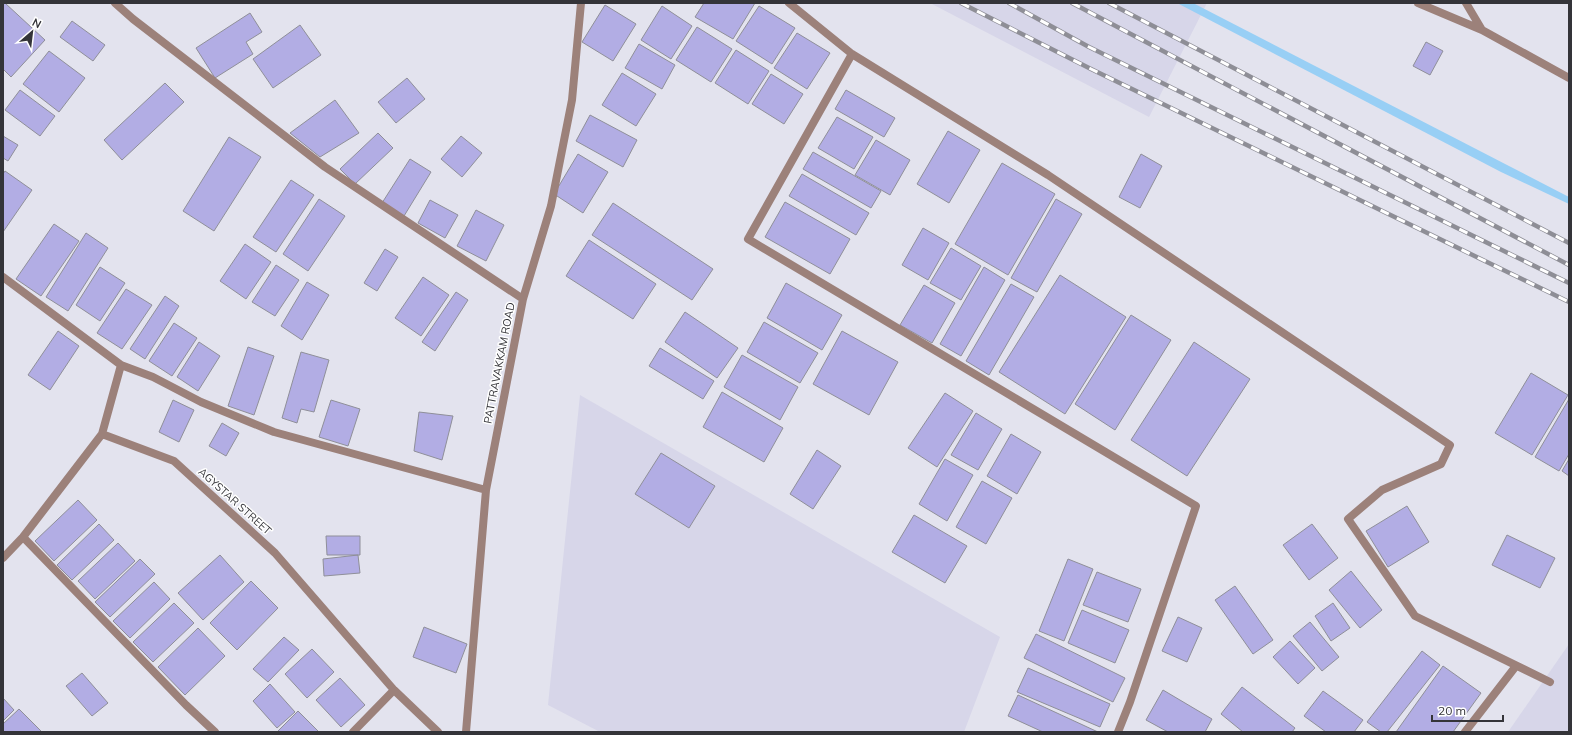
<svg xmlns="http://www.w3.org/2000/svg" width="1572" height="735" font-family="Mulish,sans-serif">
	<rect width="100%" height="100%" fill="#e3e3ee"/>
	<path fill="#d7d6e9" d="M930 3H1207L1149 117Z
		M580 395 1000 637 964 732H600L548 705Z
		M1569 644V732H1508Z"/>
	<path fill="#98cff5" d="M1177 3H1193L1569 197V204L1501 172Z"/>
	<path fill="#b2ade4" stroke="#8f8f99" d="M3 3H5L45 40 11 77 3 69Z
		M704 3H755L733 39 695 17Z
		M605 5 636 24 613 61 582 42Z
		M662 6 692 26 671 59 641 40Z
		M759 6 795 28 772 64 736 41Z
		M250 13 262 32 246 42 253 54 215 78 196 48Z
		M72 21 105 45 93 61 60 37Z
		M300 25 321 55 273 88 253 59Z
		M697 27 732 49 711 82 676 60Z
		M797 33 830 53 807 89 774 68Z
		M1426 42 1443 51 1430 75 1413 66Z
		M639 44 675 65 662 89 625 68Z
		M736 50 769 71 748 104 715 83Z
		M49 51 85 78 59 112 23 84Z
		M622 73 656 94 636 126 602 105Z
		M771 74 803 94 784 124 752 104Z
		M407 78 425 99 396 123 378 102Z
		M165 83 184 102 122 160 104 140Z
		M20 90 55 116 40 136 5 110Z
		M846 90 895 118 884 137 835 109Z
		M335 100 359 133 320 157 290 133Z
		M590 115 637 140 623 167 576 141Z
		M837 117 873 137 854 169 818 148Z
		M948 131 980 150 949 203 917 184Z
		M378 133 393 148 355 184 340 169Z
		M3 136 18 145 8 161 3 158Z
		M461 136 482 153 462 177 441 159Z
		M229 137 261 157 214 231 183 211Z
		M876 140 910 160 890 195 855 175Z
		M813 152 881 191 871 208 803 169Z
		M578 154 608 172 583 213 554 194Z
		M1141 154 1162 166 1140 208 1119 197Z
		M410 159 431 172 404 216 382 203Z
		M1002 163 1055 194 1008 275 955 244Z
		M5 171 32 190 3 232V174Z
		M802 174 869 213 856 235 789 196Z
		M291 180 314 195 276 252 253 237Z
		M319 199 345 216 308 271 283 254Z
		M1056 199 1082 214 1037 292 1011 278Z
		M430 200 458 215 445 238 418 223Z
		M785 202 850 239 830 274 765 237Z
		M613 203 713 269 692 300 592 235Z
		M476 210 504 225 486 261 457 246Z
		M54 224 79 241 41 296 16 279Z
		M923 228 949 243 928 280 902 265Z
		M86 233 108 248 68 311 46 297Z
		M589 240 656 284 633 319 566 276Z
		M245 244 271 262 246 299 220 281Z
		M951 248 981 266 961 300 930 283Z
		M385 249 398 257 377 291 364 283Z
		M276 265 299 280 275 316 252 302Z
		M100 267 125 283 100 321 76 305Z
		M984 267 1005 280 961 356 940 344Z
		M1060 275 1126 317 1065 414 999 372Z
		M423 277 449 295 421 336 395 318Z
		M307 282 329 295 302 340 281 326Z
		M786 283 842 315 822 350 767 318Z
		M1011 284 1034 297 989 375 966 361Z
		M924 285 955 303 932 343 900 325Z
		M126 289 152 305 122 349 97 333Z
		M456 292 468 300 435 351 422 342Z
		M165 296 179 306 145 359 130 349Z
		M685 312 738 348 717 378 665 342Z
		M1131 315 1171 340 1115 430 1075 404Z
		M764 322 818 353 800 383 747 352Z
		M174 323 197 338 172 376 149 361Z
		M58 331 79 346 50 390 28 375Z
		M842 331 898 362 869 415 813 384Z
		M199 342 220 356 198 391 177 377Z
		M1194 342 1250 379 1187 476 1131 440Z
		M248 347 274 356 254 415 228 406Z
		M660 348 714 381 703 399 649 366Z
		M301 352 329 360 314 412 301 409 297 423 282 418Z
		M742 355 798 387 780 420 724 387Z
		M1531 373 1568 395 1532 455 1495 433Z
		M722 392 783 428 764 462 703 427Z
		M945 393 973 411 937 467 908 448Z
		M1569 399V454L1559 471 1535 457Z
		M173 400 194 410 179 442 159 432Z
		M331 400 360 409 348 446 319 437Z
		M419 412 453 416 442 460 414 451Z
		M976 413 1002 429 978 470 951 455Z
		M222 423 239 433 226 456 209 446Z
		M1011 434 1041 452 1017 494 987 476Z
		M817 450 841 466 813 509 790 494Z
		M661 453 715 486 689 528 635 494Z
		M945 459 973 475 947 521 919 504Z
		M1569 459V476L1562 471Z
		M982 481 1012 498 986 544 956 527Z
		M78 500 97 520 54 561 35 541Z
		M1407 506 1429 542 1388 567 1366 531Z
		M914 515 967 546 945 583 892 552Z
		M99 524 114 540 72 580 57 565Z
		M1312 524 1338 558 1309 580 1283 545Z
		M1507 535 1555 558 1540 588 1492 565Z
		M326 536H360V555H327Z
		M118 543 135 561 95 599 78 581Z
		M220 555 244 582 203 620 178 593Z
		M358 555 360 573 324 576 323 559Z
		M140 559 155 574 110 617 95 602Z
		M1068 559 1093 569 1064 641 1039 631Z
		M1351 571 1382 610 1360 628 1329 590Z
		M1097 572 1141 589 1128 622 1083 605Z
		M251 581 278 608 237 650 210 623Z
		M154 582 170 599 130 638 113 621Z
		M1235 586 1273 640 1253 654 1215 600Z
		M174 603 194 623 153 662 133 642Z
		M1333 603 1350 628 1331 641 1315 616Z
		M1082 610 1129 630 1115 663 1068 643Z
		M1178 617 1202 628 1187 662 1162 651Z
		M1310 622 1339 657 1322 671 1293 636Z
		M424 627 467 644 456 673 413 657Z
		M198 628 225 656 185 695 158 667Z
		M1036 634 1125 678 1113 702 1024 658Z
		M284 637 299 650 268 682 253 669Z
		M1290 641 1315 668 1298 684 1273 657Z
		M312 649 334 672 307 698 285 674Z
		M1422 651 1440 665 1387 732H1381L1367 722Z
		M1443 666 1481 693 1453 732H1396Z
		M1028 668 1110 704 1100 727 1017 692Z
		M82 673 108 703 92 716 66 686Z
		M340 678 365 705 341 727 316 700Z
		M270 684 295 712 277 728 253 701Z
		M1242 687 1295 728 1292 732H1243L1221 714Z
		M1163 690 1212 719 1205 732H1168L1146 720Z
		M1323 691 1363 720 1354 732H1326L1304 716Z
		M1018 695 1098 732H1043L1008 716Z
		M3 698 14 710 3 721Z
		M19 709 42 732H3V724Z
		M298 711 319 732H277Z"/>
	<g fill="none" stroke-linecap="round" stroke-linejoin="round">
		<path stroke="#9c817a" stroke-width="8" d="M115 3 133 19 325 167 523 299
			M789 3 852 54 1048 175 1450 445 1441 464 1382 490 1348 519 1415 616 1550 682
			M1418 3 1482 30 1569 78
			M1466 3 1482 30
			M852 54 748 239 1196 506 1130 702 1118 732
			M3 277 121 365 153 377 201 402 274 432 486 490
			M102 434 121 365
			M23 537 186 705 215 732
			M3 558 23 537 102 434 174 461 275 553 394 690 438 732
			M353 732 394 690
			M466 732 486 490 523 299 551 206 572 100 581 3
			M1465 732 1516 666"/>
		<g stroke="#8e8e96" stroke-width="4.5">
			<path id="rail" d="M961 3 1091 69 1569 302
				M1009 3 1089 47 1569 283
				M1072 3 1569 265
				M1109 3 1569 243"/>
		</g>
		<use href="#rail" stroke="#fff" stroke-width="3" stroke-dasharray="9" stroke-linecap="butt"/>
	</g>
	<g text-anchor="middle" stroke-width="3" stroke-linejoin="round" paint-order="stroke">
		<g font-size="11" fill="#343439" stroke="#fff">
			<text transform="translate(499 363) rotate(-79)" y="4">PATTRAVAKKAM ROAD</text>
			<text transform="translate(235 501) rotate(42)" y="4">AGYSTAR STREET</text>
		</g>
	</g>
	<rect width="1572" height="735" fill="none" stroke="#343439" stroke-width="8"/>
	<g transform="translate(32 32) rotate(28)" stroke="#ffffff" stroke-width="3" paint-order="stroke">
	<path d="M0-3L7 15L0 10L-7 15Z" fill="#343439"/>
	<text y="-6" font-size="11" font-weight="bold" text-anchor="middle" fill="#343439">N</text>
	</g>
	<path d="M1432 715v6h71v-6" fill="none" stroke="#343439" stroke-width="2"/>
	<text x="1438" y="715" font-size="12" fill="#343439" stroke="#ffffff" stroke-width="3" paint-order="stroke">20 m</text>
</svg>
